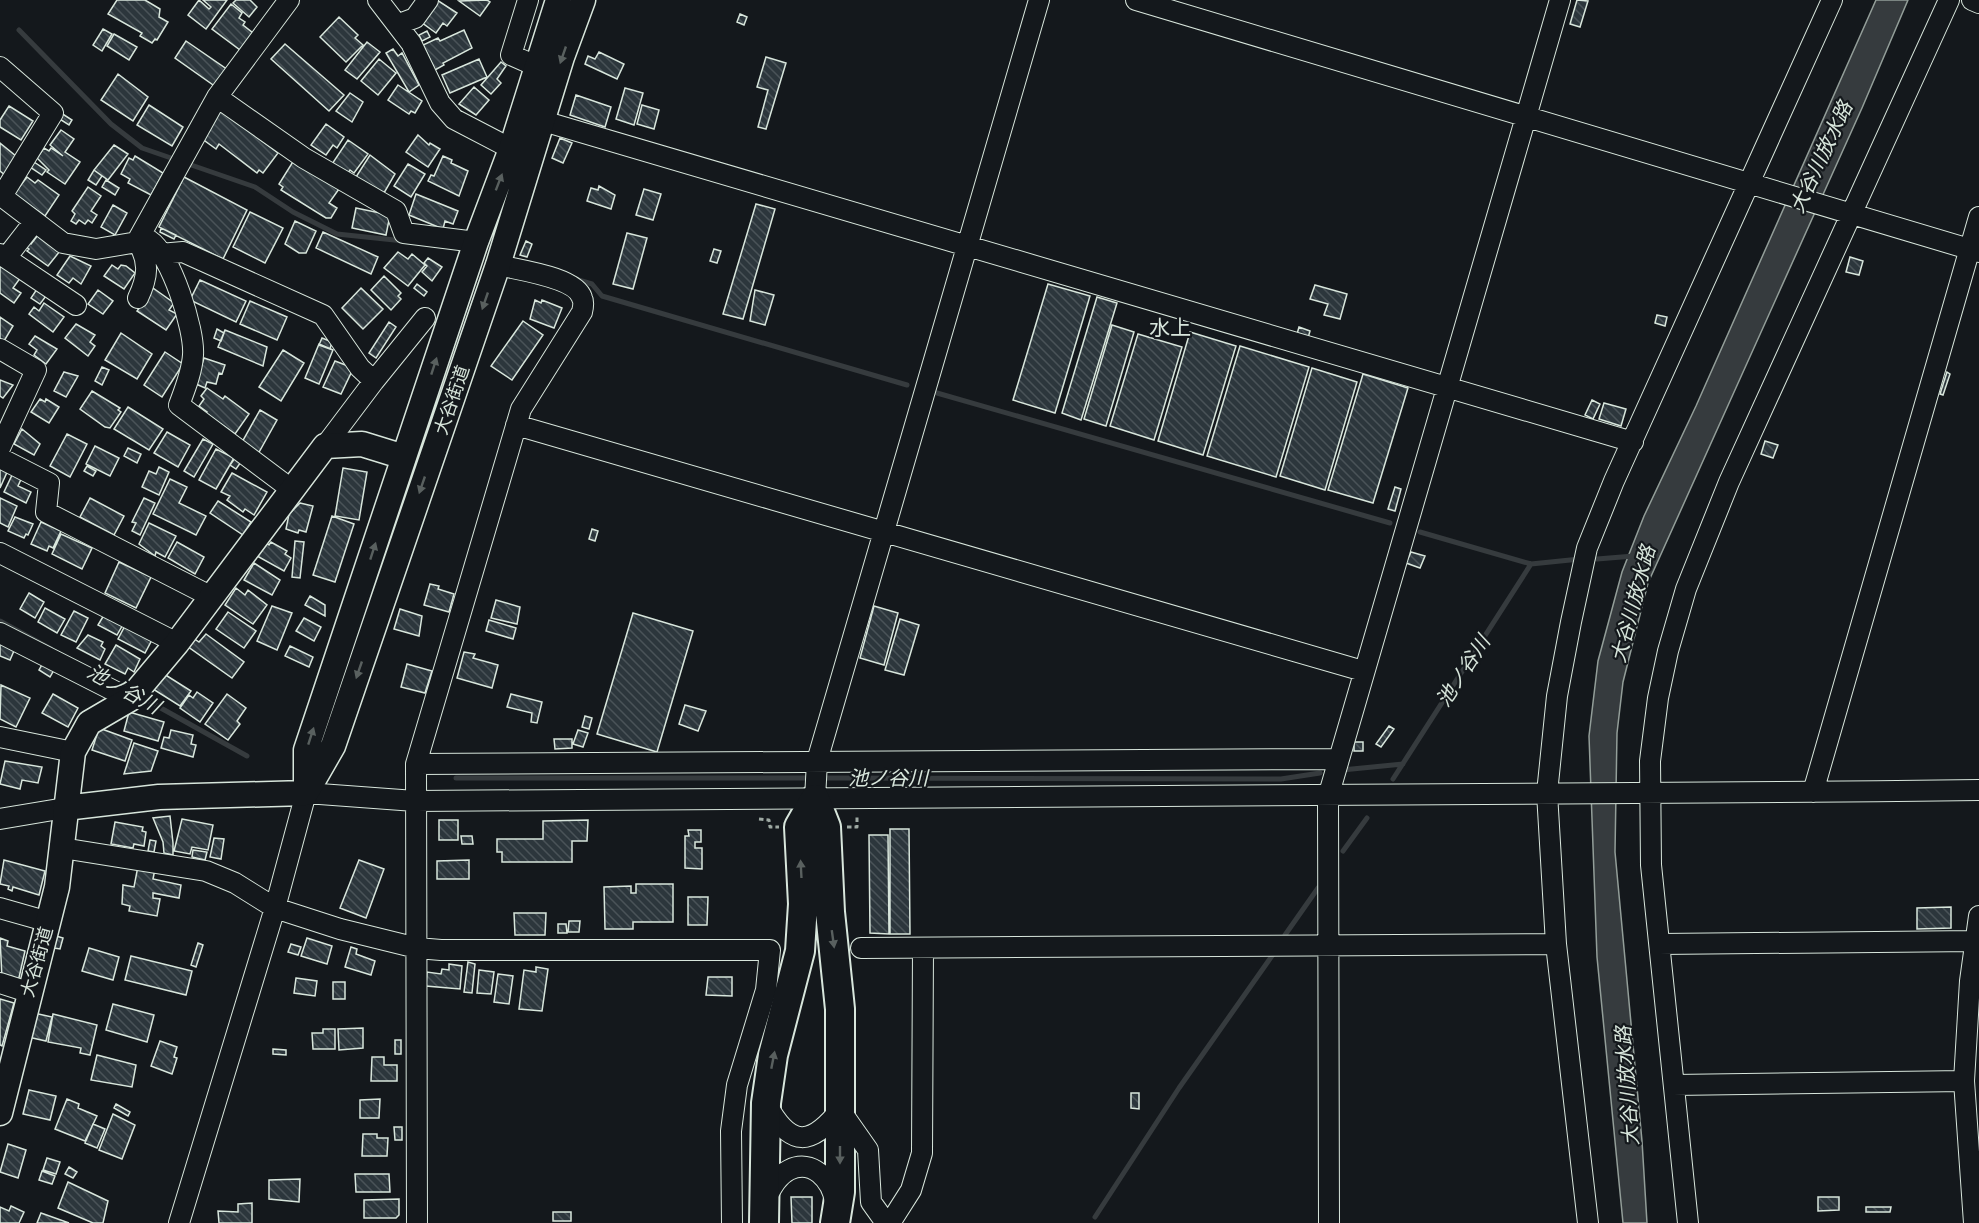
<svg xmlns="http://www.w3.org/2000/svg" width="1979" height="1223" font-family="'Source Sans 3','Noto Sans JP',sans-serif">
	<defs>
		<pattern id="building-back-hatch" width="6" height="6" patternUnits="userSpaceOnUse" patternTransform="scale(1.5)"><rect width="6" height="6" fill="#2c363c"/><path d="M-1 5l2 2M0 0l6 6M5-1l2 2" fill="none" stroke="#4a5358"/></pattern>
	</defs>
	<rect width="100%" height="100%" fill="#14181c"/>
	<path fill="#363b3e" stroke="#939e99" stroke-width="1.5" d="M1876 0H1908L1862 108 1648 583 1623 682 1617 733 1615 852 1642 1141 1647 1223H1623L1597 957 1589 736 1598 661 1622 572 1644 516 1696 406Z"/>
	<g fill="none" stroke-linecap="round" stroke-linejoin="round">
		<path stroke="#363b3e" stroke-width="5" d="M19 30 111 124 142 148 255 187 293 212 337 234 404 241
			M575 279 592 284 602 296 907 385
			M937 393 1390 523
			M1420 532 1531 564 1580 559
			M1597 559 1634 556
			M0 621 51 649
			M141 697 247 756
			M1342 770 1403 764
			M456 778H811
			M821 778 1281 779 1320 773
			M1393 779 1531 564
			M1343 851 1367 818
			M1285 935 1318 888
			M1095 1217 1179 1088 1274 953"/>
	</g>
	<path fill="url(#building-back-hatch)" stroke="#d8e6dc" stroke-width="1.5" d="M117 0H145L160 9 159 17 168 22 157 40 155 39 152 43 140 36 142 33 108 14Z
		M199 0 209 9 211 7 203 0H227L206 29 188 15Z
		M236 0H250L257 7 249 17 233 3Z
		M437 0 457 13 447 26 443 23 436 33 421 22Z
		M487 0 490 2 480 16 459 1Z
		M1577 0 1588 1 1580 27 1570 24Z
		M231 4 242 13 239 18 245 22 243 25 253 33 240 50 212 29Z
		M740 14 747 17 744 25 737 22Z
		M339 17 358 35 355 38 363 45 346 62 320 37Z
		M103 29 112 34 102 51 93 45Z
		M464 30 472 48 443 63 444 65 435 70 423 45 438 38 440 41Z
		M427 31 430 37 422 41 419 35Z
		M114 34 137 47 129 60 107 46Z
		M186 41 228 70 216 87 175 58Z
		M367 42 380 52 357 79 345 70Z
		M285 44 344 95 329 111 271 59Z
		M393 49 398 56 402 53 419 85 409 92 386 53Z
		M599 52 624 64 617 79 585 64 588 56 595 59Z
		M766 57 786 63 766 129 758 127 768 90 757 87Z
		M379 59 396 73 378 95 361 81Z
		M479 59 487 77 450 93 442 75Z
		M501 62 506 66 497 79 501 83 491 94 481 85Z
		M118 74 148 97 133 121 101 100Z
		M398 85 422 101 415 113 411 111 409 114 388 100Z
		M474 87 489 100 476 115 459 104Z
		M625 88 643 93 634 125 616 119Z
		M350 93 363 102 352 122 336 111Z
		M576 95 611 107 605 127 570 115Z
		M149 105 183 127 172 146 137 125Z
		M642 105 659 110 654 129 637 124Z
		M9 106 33 121 21 140 0 127V120Z
		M221 110 278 153 263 173 259 170 257 173 219 144 216 149 201 138Z
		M61 113 72 120 69 125 58 118Z
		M326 124 344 137 337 148 333 145 326 155 311 145Z
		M61 130 74 139 65 152 80 162 65 184 47 172 49 170 37 158 44 148 49 151 51 148 63 156 50 145Z
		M418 135 429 145 430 143 440 149 428 167 406 152Z
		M560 138 572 143 563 163 552 158Z
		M348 140 368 154 354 173 350 170 346 176 332 164Z
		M0 143 17 157 5 175 0 171Z
		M114 145 128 154 108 180 94 170Z
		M370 155 395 174 384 193 356 177Z
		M135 156 163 173 151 195 128 183 130 179 121 174 129 158 133 160Z
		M443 156 452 160 451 163 468 171 459 196 428 181 431 175 434 176Z
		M294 160 339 189 329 203 337 208 331 218H326L281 190 283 187 279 184Z
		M34 162 46 170 42 175 30 167Z
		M408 164 425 174 411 197 394 186Z
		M94 170 102 176 96 185 88 180Z
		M27 177 35 183 38 180 59 195 45 216 14 194Z
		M184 177 247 210 223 259 159 227Z
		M106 180 119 188 115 195 102 187Z
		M599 186 615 195 611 209 587 201 591 188 598 190Z
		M88 187 101 196 91 211 97 215 92 223 88 220 85 224 79 220 76 224 71 221 75 214 72 211Z
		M644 189 661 194 653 220 636 215Z
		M416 194 458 211 453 224 445 221 443 229 409 215Z
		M756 204 775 209 743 319 723 314Z
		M113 205 127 213 115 235 101 227Z
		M356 208 390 215 386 235 352 228Z
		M250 212 283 228 265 263 233 247Z
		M295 221 316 231 306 253H299L285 244Z
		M161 228 176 235 174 239 160 232Z
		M323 232 378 257 371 274 316 248Z
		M627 233 647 238 633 289 613 284Z
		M38 235 60 251 48 266 27 251 29 249 25 246 28 242 31 244Z
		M526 241 532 244 527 257 520 255Z
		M714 249 721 251 717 263 710 261Z
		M398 252 408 259 412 254 425 265 408 286 384 268Z
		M70 256 91 266 81 284 73 278 69 283 57 275Z
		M1850 257 1863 261 1859 275 1846 272Z
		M428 258 442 267 432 281 422 272 427 266 424 263Z
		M112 265 118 269 121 265 126 266 135 273 124 289 104 276Z
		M0 266 5 269 7 266 21 277 13 288 21 293 14 303 0 293Z
		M384 276 401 293 398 296 401 299 391 310 371 290Z
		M200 280 246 301 236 322 190 300Z
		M417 284 427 292 424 296 414 288Z
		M1048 284 1090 296 1055 413 1013 400Z
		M1315 285 1347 294 1340 319 1324 315 1328 304 1310 299Z
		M153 288 174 303 169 310 177 314 166 330 137 311Z
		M361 288 383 309 363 329 342 308Z
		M37 289 46 296 40 304 31 298Z
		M98 290 113 301 103 314 88 304Z
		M755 290 774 295 765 325 750 321Z
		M1097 297 1117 303 1081 420 1062 413Z
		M535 300 541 303 542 300 562 308 554 328 530 319Z
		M250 301 287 317 277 340 240 324Z
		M44 303 64 317 53 332 29 314 34 307 39 311Z
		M1657 315 1667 317 1665 326 1655 323Z
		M0 317 13 326 4 341 0 339Z
		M523 321 543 335 512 380 491 366Z
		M389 322 396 327 376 358 369 353Z
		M76 324 95 335 90 342 95 346 88 356 65 338Z
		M1112 325 1134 332 1106 426 1084 419Z
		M1299 327 1310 331 1308 338 1297 334Z
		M217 329 224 333 221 341 214 338Z
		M225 330 267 347 263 366 218 347Z
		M1190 332 1236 346 1203 455 1158 441Z
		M121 333 152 354 137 379 105 360Z
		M1138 334 1182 347 1154 440 1110 426Z
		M35 336 57 349 46 364 34 355 37 350 29 344Z
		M322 338 332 342 330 349 319 345Z
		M319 344 333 350 319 384 305 378Z
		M1240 346 1309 367 1276 477 1207 456Z
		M283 350 304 363 281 401 259 387Z
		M165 352 183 364 162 397 144 385Z
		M204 358 225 365 222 374 219 373 216 384 207 382 205 388 196 384Z
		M335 361 348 366 352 371 341 394 323 387Z
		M102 367 109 370 102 385 95 381Z
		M1312 368 1357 382 1325 490 1280 476Z
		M64 372 78 376 66 397 54 391Z
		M1947 372 1950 374 1943 395 1940 394Z
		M1363 374 1408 388 1373 503 1328 490Z
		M0 380 13 385 3 398 0 396Z
		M207 388 223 399 225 396 249 414 235 434 221 424 218 429 203 418 207 412 199 406 204 399 201 396Z
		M92 391 120 408 118 410 121 412 110 428 105 427 80 409Z
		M40 399 45 402 46 399 59 407 49 423 31 412Z
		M1592 400 1600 404 1593 419 1585 415Z
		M1604 403 1626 409 1621 426 1599 419Z
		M128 407 163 429 149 450 114 429Z
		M260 410 277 420 258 454 241 444Z
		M22 429 40 444 34 455 14 444Z
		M167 432 190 445 178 467 154 453Z
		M67 434 87 444 70 477 50 466Z
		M203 439 213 444 194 477 184 471Z
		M1765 441 1778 445 1773 458 1761 454Z
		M95 446 119 458 110 476 86 464Z
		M128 448 141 454 137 463 124 456Z
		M216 449 234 458 216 489 199 480Z
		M235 458 241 462 236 469 230 465Z
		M0 466 8 470 0 488Z
		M87 466 96 471 93 476 84 471Z
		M159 467 169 472 159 495 142 487 149 471 156 474Z
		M343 468 367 472 359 520 335 516Z
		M14 471 23 475 18 486 31 492 26 503 4 492Z
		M232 473 267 492 254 515 245 509 243 512 227 500 230 496 221 492Z
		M170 479 187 487 179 503 206 516 196 535 153 514Z
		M1395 487 1401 489 1395 511 1388 509Z
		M0 498 17 506 8 527 0 523Z
		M90 498 124 516 114 535 80 517Z
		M144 498 155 503 140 535 132 531 136 523 132 522Z
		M218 501 251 522 243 535 210 513Z
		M300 503 313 506 306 532 299 530 298 533 286 529 289 514Z
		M332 516 354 524 335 582 313 575Z
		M15 517 33 524 28 535 26 534 24 538 8 531Z
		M41 522 61 531 53 548 49 546 47 551 31 544Z
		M149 523 176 536 165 557 156 552 155 556 139 544Z
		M592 529 598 531 595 541 589 539Z
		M61 534 92 548 82 569 52 554Z
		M295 541 304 542 300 578 292 577Z
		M177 542 204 557 195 574 168 558Z
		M265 542 269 545 271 542 287 551 285 554 291 558 284 571 257 556Z
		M1411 552 1425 556 1420 568 1406 563Z
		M119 562 151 577 136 608 105 593Z
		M254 563 280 580 272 595 244 580Z
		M430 584 439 586 438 589 454 594 449 612 424 605Z
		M236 588 245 595 248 590 267 605 253 624 225 605Z
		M29 593 44 602 35 618 20 609Z
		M310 596 325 605V616L305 605Z
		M496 600 520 607 517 624 491 618Z
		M272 606 292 613 277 650 257 641Z
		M874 606 898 613 884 665 860 658Z
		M45 608 65 619 57 633 38 622Z
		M400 609 422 616 419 636 394 629Z
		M74 611 88 618 76 642 61 635Z
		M228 612 256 631 244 648 216 629Z
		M633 613 693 631 657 752 597 734Z
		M104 615 125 621 117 635 98 625Z
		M304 618 321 627 314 641 296 631Z
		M900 619 919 625 904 675 885 670Z
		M489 620 516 628 513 639 486 631Z
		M127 622 154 636 145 653 118 639Z
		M206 634 244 662 232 678 187 646 193 638 199 642Z
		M88 635 103 642 101 646 105 649 100 660 77 648Z
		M0 637 17 644 10 660 0 656Z
		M116 645 140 659 134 672 128 668 125 674 105 664Z
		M290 646 313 657 309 667 285 656Z
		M464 652 475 654 473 658 498 665 492 688 457 678Z
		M43 663 54 670 50 677 39 670Z
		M407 664 432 671 425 693 401 687Z
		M164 674 191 691 180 706 153 689Z
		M1 685 30 698 16 727 0 719Z
		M197 692 213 703 200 722 180 708 189 695 193 698Z
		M53 694 78 708 68 727 42 713Z
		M227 694 246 708 237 721 240 724 228 740 205 724Z
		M511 694 542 702 537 723 531 722 532 713 507 707Z
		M685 705 706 711 698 731 679 724Z
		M129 712 164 722 158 741 124 731Z
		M585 716 592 718 589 729 582 727Z
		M1389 726 1394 729 1381 747 1376 744Z
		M99 728 132 740 125 761 92 750Z
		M171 730 193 735 191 744 196 745 193 757 161 748 164 737 169 738Z
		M578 730 588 733 583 747 573 744Z
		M554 739H572V748L555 749Z
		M1354 742H1363V751H1354Z
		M134 743 158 751 151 771 124 774Z
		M5 761 42 767 38 783 22 780 20 789 0 784Z
		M170 816 173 843V855L164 853 163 842 153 818Z
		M182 819 213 825 208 850 192 847 190 854 174 851Z
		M439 820H458V840H439Z
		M588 820 587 841H572V862H502V852H497V839H543V821Z
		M115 822 143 827 142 831 146 832 144 846 134 844 133 848 111 844Z
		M890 829H909L910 934H890Z
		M688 830H701V842H695V848H702V869L685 868V836H689Z
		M869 835H888L889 934 870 933Z
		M461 836H472L473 844H462Z
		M214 838 224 839 221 859 210 857Z
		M150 840 156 841 154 852 148 851Z
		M193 850 207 852 205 860 192 857Z
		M4 860 45 871 39 895 13 887 12 891 8 889 9 886 0 884Z
		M359 860 384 869 366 918 340 908Z
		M469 860V879H437V861Z
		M138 866 155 869 153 879 181 885 179 898 153 893V898L160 899 157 916 129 911 130 906 122 904 123 885 134 887Z
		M636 884H673V922H633V929H605L604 887 631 886V893H636Z
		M688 897H708L707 925H688Z
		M1951 907V928L1917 929V908Z
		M514 913H546L545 935H515Z
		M569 921H580L579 932H568Z
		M558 924H566L567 933H558Z
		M56 936 63 938 60 949 53 948Z
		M0 938 8 941 7 946 25 951 18 982 2 978Z
		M307 938 332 946 327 964 301 956Z
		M198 943 203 945 196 967 191 965Z
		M291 944 301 947 298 955 288 952Z
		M351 947 357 949 356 954 375 961 371 975 345 967Z
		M89 948 119 957 113 980 82 971Z
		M131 956 192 971 186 995 125 980Z
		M468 962 475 964 472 993 464 992Z
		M449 964 462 966 460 989 426 986 427 972 441 974 442 969 449 970Z
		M536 967 548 969 542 1011 519 1009 524 970 536 972Z
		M479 970 494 972 491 994 477 993Z
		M498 974 513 976 509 1004 494 1002Z
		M708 977H732V996L706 995Z
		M296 978 317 981 315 996 294 993Z
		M333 982H345V999H333Z
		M0 999 14 1003 2 1046 0 1045Z
		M113 1004 154 1015 147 1042 106 1030Z
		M34 1013 52 1017 46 1041 28 1037Z
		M53 1014 97 1025 90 1055 80 1053 81 1048 48 1042Z
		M363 1028V1048L339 1050 338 1029Z
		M323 1029H335V1049H313L312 1033H323Z
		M395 1040H401V1054H395Z
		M160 1041 177 1047 174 1057 177 1058 172 1074 151 1066Z
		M273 1049 286 1050V1055L273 1054Z
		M97 1055 136 1065 132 1087 91 1080Z
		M372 1057H384V1065H397V1081H371Z
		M29 1090 56 1096 50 1120 23 1114Z
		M1131 1093H1139V1109L1131 1108Z
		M67 1099 79 1104 78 1108 97 1116 85 1141 55 1129Z
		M380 1099 379 1118H360V1100Z
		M116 1104 130 1112 128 1116 114 1108Z
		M113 1114 135 1125 122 1159 99 1150Z
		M93 1124 105 1129 97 1148 85 1143Z
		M394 1127H402V1140H395Z
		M363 1134H377V1138H388L387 1156H362Z
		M8 1144 26 1150 18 1178 0 1172Z
		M47 1158 60 1162 56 1174 43 1170Z
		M69 1167 77 1172 73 1178 65 1174Z
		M42 1171 55 1176 52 1184 39 1180Z
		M355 1174H389L390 1192H356Z
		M300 1179 299 1202 269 1199V1180Z
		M68 1182 108 1201 103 1223H93L58 1208Z
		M791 1197H812V1223H792Z
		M1818 1197H1839V1210L1818 1211Z
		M399 1199V1215L396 1218H364V1200Z
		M252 1203V1223H219L218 1211 238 1212V1204Z
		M11 1206 24 1212 19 1223H0V1207L9 1211Z
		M1866 1207H1891L1890 1212H1866Z
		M553 1212H571V1221H553Z
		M41 1213 69 1223H37Z"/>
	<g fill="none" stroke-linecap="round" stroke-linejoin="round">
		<g stroke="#d8e6dc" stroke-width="22">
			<path id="minor" d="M378 0 411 43 440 103 454 119 523 155
				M528 0 511 55 536 66
				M1136 0 1979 252
				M1972 0 1979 3
				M399 24 415 18 428 0
				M0 67 53 113 2 196
				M217 97 304 158 396 211 404 233 476 242
				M543 121 1633 442
				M0 195 63 243 96 249 149 240C171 254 195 330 193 355 192 372 185 389 179 405L291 489
				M0 254 76 305
				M160 254 183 252 323 315 360 368 374 381 325 446
				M6 258 34 222
				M138 298C148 277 150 261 137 241L217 97 289 0
				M0 349 36 370 0 448
				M374 381 425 318
				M516 425 1363 671
				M0 458 49 483 46 512 212 597
				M0 553 177 643
				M0 633 130 699
				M0 737 73 752
				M416 764 1339 759
				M1813 792 1979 217
				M815 799 817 761 1039 0
				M0 819 65 808
				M62 848 206 871 235 883 275 908 340 929 417 948 441 950H770L766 990 737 1085 731 1131 732 1223
				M0 908 49 922
				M1660 944 1975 941
				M861 948 1556 944
				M0 983 28 992
				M1674 1085 1964 1081
				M767 1105C791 1148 811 1146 840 1110L868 1150 871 1202 886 1223
				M765 1200C771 1189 777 1176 789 1170 812 1158 832 1180 835 1202
				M179 1223 275 908 306 793 415 801C937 798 1458 797 1979 790
				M417 1223 416 764 521 409 582 312C583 308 584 302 582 298 576 277 518 270 498 265
				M890 1223 911 1190 922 1153 923 948
				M1329 1223 1328 797 1560 0
				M1588 1223 1556 944 1547 793 1557 696 1571 622 1587 548 1614 481 1832 0
				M1688 1223 1651 865 1650 761 1658 698 1668 651 1686 589 1729 482 1949 0
				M1974 1223 1964 1081 1970 981 1979 916"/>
		</g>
		<g stroke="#d8e6dc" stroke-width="27">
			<path id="major" d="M306 791V750L476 242 511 149 558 0
				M306 793 333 746 498 265 562 57 583 0
				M65 808 159 797 306 793
				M0 1113 57 887 73 752 89 723 130 699 177 643 325 446 362 444 404 457"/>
		</g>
		<g stroke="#d8e6dc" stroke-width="32">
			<path id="highway" d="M815 799 826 827 830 912 840 1009V1192L835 1223
				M764 1223 766 1103 773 1055 800 951 803 904 799 827 815 799"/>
		</g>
		<path stroke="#9da8a2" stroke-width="3" stroke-dasharray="4.5 3" stroke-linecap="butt" d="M759 819 769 820 770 827H779
			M847 827H857V816"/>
		<use href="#minor" stroke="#14181c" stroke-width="20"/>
		<use href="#major" stroke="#14181c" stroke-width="24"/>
		<use href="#highway" stroke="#14181c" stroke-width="28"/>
	</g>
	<defs><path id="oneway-solid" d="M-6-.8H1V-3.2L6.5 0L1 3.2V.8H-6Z" transform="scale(1.5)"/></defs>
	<g fill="#59605f">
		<use href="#oneway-solid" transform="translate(563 55) rotate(109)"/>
		<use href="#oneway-solid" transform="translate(499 182) rotate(-69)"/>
		<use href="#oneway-solid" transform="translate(485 301) rotate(109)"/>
		<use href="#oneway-solid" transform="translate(434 366) rotate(-72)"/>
		<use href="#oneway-solid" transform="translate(422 485) rotate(109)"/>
		<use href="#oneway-solid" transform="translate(373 551) rotate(-72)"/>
		<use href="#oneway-solid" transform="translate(359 670) rotate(109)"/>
		<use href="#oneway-solid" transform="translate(311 736) rotate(-72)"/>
		<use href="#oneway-solid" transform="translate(801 869) rotate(-93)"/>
		<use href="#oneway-solid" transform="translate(833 939) rotate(82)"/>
		<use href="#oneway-solid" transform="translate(773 1060) rotate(-79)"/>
		<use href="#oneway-solid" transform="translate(840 1155) rotate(90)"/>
	</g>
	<g text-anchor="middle" stroke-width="4.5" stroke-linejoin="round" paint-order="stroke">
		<g font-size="18" fill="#d8e6dc" stroke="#14181c">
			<text transform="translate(452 400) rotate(-71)" y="6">大谷街道</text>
			<text transform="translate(37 962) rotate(-74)" y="6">大谷街道</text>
		</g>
		<g font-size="20" font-style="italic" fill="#d8e6dc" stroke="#14181c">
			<text transform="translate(1821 157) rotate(-65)" y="7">大谷川放水路</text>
			<text transform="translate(1633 604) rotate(-75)" y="7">大谷川放水路</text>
			<text transform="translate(1463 671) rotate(-57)" y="7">池ノ谷川</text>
			<text transform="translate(124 689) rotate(29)" y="7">池ノ谷川</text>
			<text x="888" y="785">池ノ谷川</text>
			<text transform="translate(1627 1086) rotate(-94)" y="7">大谷川放水路</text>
		</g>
		<g font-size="21" fill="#d8e6dc" stroke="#14181c">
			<text x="1170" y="335">水上</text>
		</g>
	</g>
</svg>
